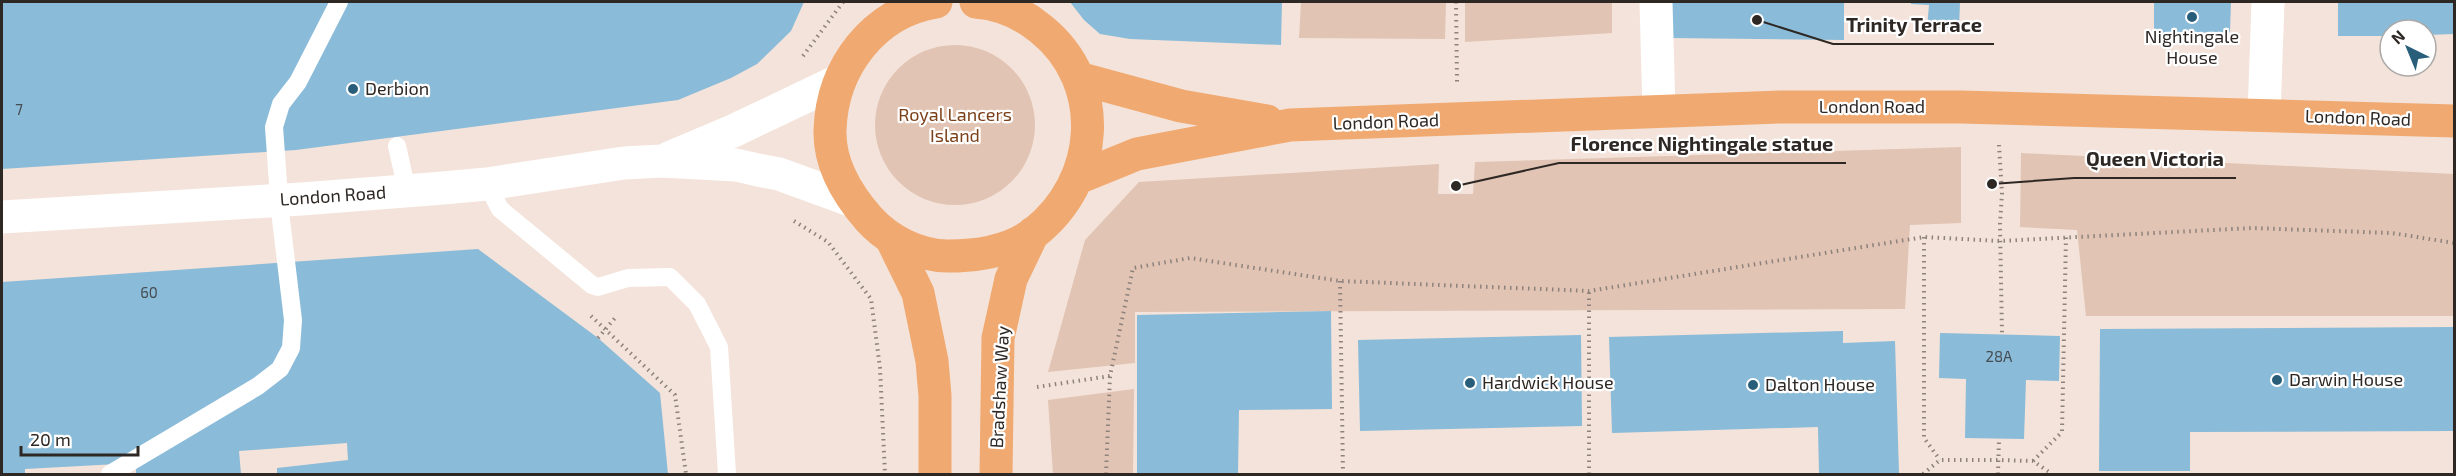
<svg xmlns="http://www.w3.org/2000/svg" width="2456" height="476" font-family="'Exo 2',sans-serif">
	<rect width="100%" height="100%" fill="#f4e3da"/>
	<path fill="#e1c4b3" d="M1301 2H1446L1445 39 1299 38Z
		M1465 2H1612V33L1465 42Z
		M875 125a80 80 0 1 1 160 0a80 80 0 1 1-160 0Z
		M1961 147V223L1910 225 1905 309 1135 312V363L1048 372 1085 240 1139 182 1439 164 1438 194H1473L1475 162Z
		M2021 153 2454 174V316H2086L2077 230 2020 227Z
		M1134 389 1133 474H1053L1048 400Z"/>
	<path fill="#8abbd8" d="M2 2H804L791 31 757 64 731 78 678 100 296 150 2 169Z
		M1070 2H1282L1281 45 1130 39 1100 34 1084 20Z
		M1669 2H1844V40L1669 38Z
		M1911 2H1960L1959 28H1927L1929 5 1911 4Z
		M2154 2H2231L2230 32 2154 34Z
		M2338 2H2454V34L2426 35V30H2390V36H2338Z
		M478 249 598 338 660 393 668 474H277V468L348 460 347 443 239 451 241 474H136V463L25 469V474H2V282Z
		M1331 311 1332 409 1239 410 1238 474H1137V315Z
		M2454 327V431L2190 432V471H2099L2100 329Z
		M1843 331V343L1895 341 1899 473 1819 474 1818 427 1612 433 1609 337Z
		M1940 333 2060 336 2059 381 2026 380 2024 439 1965 438 1966 379 1939 378Z
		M1581 335 1582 426 1360 431 1358 340Z"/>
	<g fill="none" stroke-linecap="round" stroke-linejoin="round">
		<path stroke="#8d827c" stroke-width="4" stroke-dasharray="1.5 4.5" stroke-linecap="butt" d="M1456 2 1457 82
			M803 56 843 2
			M1999 145 2002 193 2000 224 2002 335
			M794 221 828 242 871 299 880 368 885 474
			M1924 237V438L1940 460
			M1340 281 1343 474
			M591 316 675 395 686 474
			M598 338 615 318
			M1037 387 1110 376 1133 268 1190 258 1340 281 1589 291 1924 237 2000 241 2252 228 2392 233 2454 243
			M2033 461 2062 432 2066 236
			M1106 474 1110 376
			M1589 474V291
			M1923 474 1940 460H1998L2033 461 2052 474
			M1998 474 1999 439"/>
		<path stroke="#fff" stroke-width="18" d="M397 146 407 191
			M487 184 500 209 592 285 598 287 628 278 670 277 697 304 719 347 727 474
			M110 474 258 386 280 369 291 348 293 320 280 211 274 127 281 104 298 82 339 2"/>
		<path stroke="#fff" stroke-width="33" d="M1656 2 1659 111
			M2264 115 2268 2"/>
		<path stroke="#fff" stroke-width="33" d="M669 158 733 131 838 81
			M2 217 302 199 443 188 487 184 624 163 662 161 736 165 758 170 779 174 853 201"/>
		<path stroke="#f0aa71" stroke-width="33" d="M936 2C874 12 832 67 830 130 829 163 847 194 869 219 888 240 918 256 948 256 978 256 1010 251 1034 233 1100 182 1108 83 1041 29 1022 13 1001 4 976 2
			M1078 78 1181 106 1267 121
			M1078 178 1137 154 1290 125 1781 107H1961L2454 121
			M893 242 918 293 932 361 935 396V474
			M996 474 998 338 1011 279 1033 233"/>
	</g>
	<g fill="#295e7a" stroke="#fff" stroke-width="2">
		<circle cx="2192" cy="17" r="6"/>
		<circle cx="353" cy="89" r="6"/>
		<circle cx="2277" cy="380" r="6"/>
		<circle cx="1470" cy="383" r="6"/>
		<circle cx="1753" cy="385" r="6"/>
	</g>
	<g text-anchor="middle" stroke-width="4.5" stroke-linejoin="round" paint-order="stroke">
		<g font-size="15" fill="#454d52">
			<text x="19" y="115">7</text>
			<text x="149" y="298">60</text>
			<text x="1999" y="362">28A</text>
		</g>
		<g font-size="18" fill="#2e2825" stroke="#fff" text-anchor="start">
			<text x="2192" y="43" text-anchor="middle">Nightingale<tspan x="2192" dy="21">House</tspan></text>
			<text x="365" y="95">Derbion</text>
			<text x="2289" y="386">Darwin House</text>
			<text x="1482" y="389">Hardwick House</text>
			<text x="1765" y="391">Dalton House</text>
		</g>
		<g font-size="18" fill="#2e2825" stroke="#fff">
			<text x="1872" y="113">London Road</text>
			<text transform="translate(2358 118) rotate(2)" y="6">London Road</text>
			<text transform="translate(1386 122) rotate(-2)" y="6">London Road</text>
			<text transform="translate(333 196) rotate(-4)" y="6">London Road</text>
			<text transform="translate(1000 387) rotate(-87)" y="6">Bradshaw Way</text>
		</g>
		<g font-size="18" fill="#7b4019" stroke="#fff">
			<text x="955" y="121">Royal Lancers<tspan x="955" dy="21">Island</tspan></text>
		</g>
	</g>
	<path fill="none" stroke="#2e2825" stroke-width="2" d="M1757 20L1833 44H1994M1456 186L1559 163H1846M1992 184L2074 178H2236"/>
	<g fill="#2e2825" stroke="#fff" stroke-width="2">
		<circle cx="1757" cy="20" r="6"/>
		<circle cx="1456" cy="186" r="6"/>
		<circle cx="1992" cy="184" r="6"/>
	</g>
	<g font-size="20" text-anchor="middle" font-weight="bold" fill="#2e2825" stroke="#fff" stroke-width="4.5" stroke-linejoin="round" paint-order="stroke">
		<text x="1914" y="32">Trinity Terrace</text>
		<text x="1702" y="151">Florence Nightingale statue</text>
		<text x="2155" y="166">Queen Victoria</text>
	</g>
	<rect width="2456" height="476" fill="none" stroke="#2e2825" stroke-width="6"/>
	<g transform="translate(2408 48) rotate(317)"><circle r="28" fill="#ffffff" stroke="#aba9a8" stroke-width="1.5"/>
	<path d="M0-4.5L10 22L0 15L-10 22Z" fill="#295e7a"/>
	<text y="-9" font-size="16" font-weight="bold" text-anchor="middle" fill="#2e2825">N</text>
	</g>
	<path d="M21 446v9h117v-9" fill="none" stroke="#2e2825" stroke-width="3"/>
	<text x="30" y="446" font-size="18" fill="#2e2825" stroke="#ffffff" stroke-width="4.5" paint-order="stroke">20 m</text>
</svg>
